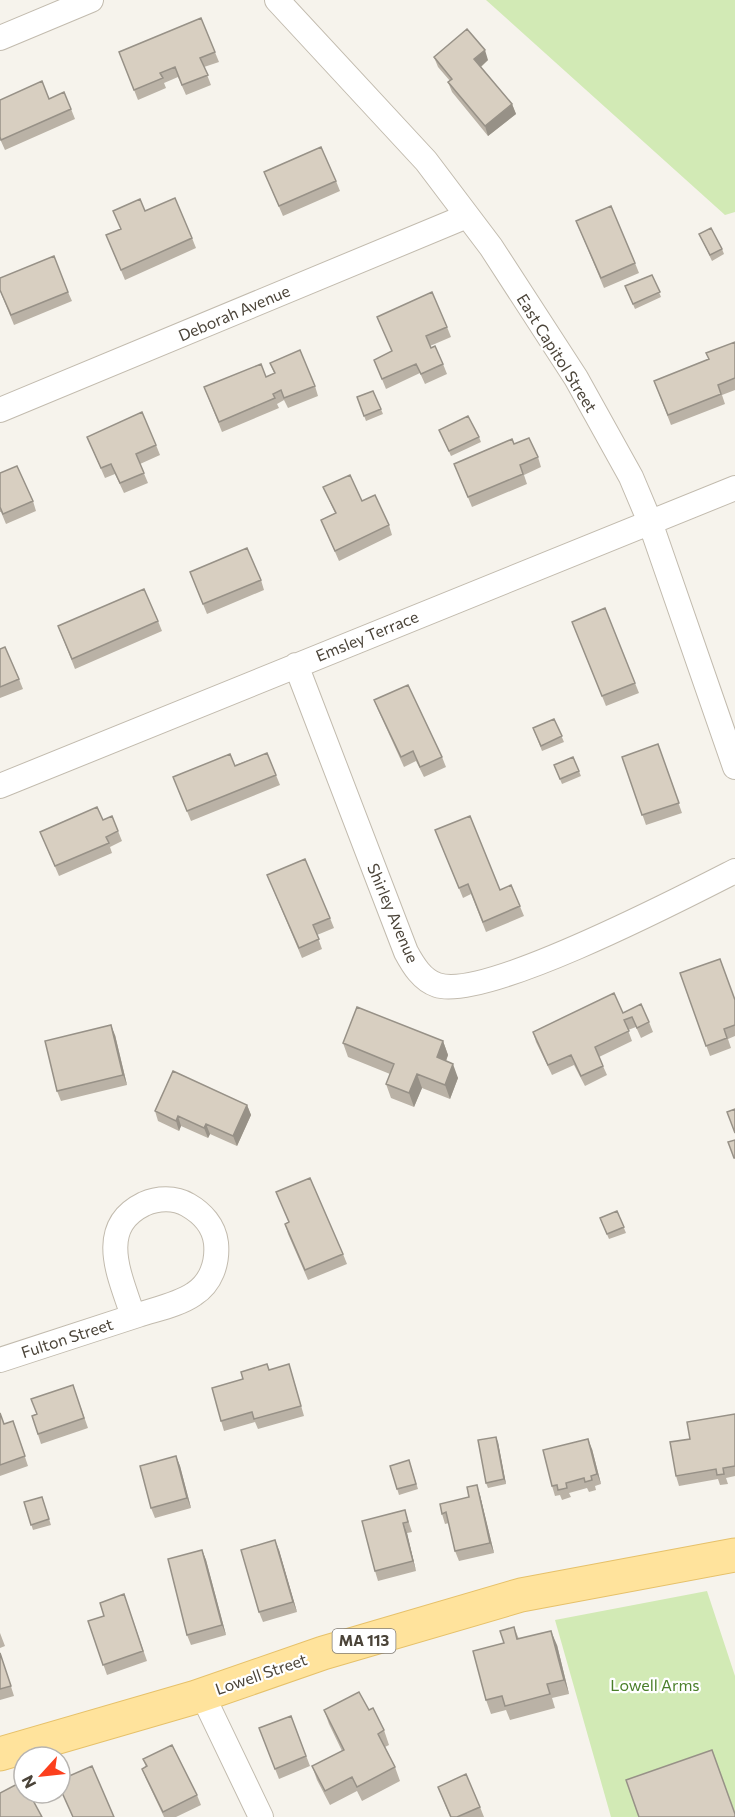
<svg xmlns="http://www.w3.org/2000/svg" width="735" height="1817" font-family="Commissioner,sans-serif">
	<rect width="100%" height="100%" fill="#f6f3ec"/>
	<path fill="#d2eab5" d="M486 0H735V212L725 215Z
		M707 1591 735 1676V1817H611L555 1620Z"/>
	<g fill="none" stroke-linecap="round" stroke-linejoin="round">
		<g stroke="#c2bbae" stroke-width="26">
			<path id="minor" d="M277 0 426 161 491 247 576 378 631 477 650 522 735 767
				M0 38 91 0
				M0 410 467 216
				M296 665 406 952C413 965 422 980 437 985 484 1001 684 897 735 871
				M0 786 735 488
				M0 1360C46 1345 92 1330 138 1315 156 1309 178 1305 194 1294 211 1283 218 1263 216 1243 214 1226 202 1213 188 1205 175 1197 157 1198 144 1204 95 1228 121 1278 133 1316
				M202 1694 261 1817"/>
		</g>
		<g stroke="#e6c16a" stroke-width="35">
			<path id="primary" d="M0 1754 196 1697 323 1653 521 1595 735 1555"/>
		</g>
		<use href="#minor" stroke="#fff" stroke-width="24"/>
		<use href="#primary" stroke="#ffe39c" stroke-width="33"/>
	</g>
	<path fill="#bab2a6" d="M201 18 219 62 204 67 211 85 186 95 178 77 164 83 166 88 138 100 119 52Z
		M434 57 488 60 481 67 512 104 516 114 488 136 452 92 448 82 450 81 438 67Z
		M49 99 71 109 75 119 5 150 0 139V100Z
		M264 172 336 181 340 191 283 216Z
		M145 211 192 238 196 248 125 280 106 235 120 229Z
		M576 221 635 263 639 273 604 288Z
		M699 234 722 249 724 254 712 261Z
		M652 275 661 297 635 309 625 286Z
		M0 291 68 292 72 301 14 325Z
		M377 317 447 327 451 337 430 346 443 364 447 374 425 384 420 373 386 389 374 360 392 351Z
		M735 342V390L722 395 725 404 671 425 654 381 708 360Z
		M270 363 315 386 318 396 288 408 284 400 277 404 279 408 222 432 204 387 266 377 274 373Z
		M373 391 383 414 366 421 357 397Z
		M439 430 479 437 481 442 451 456Z
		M87 437 156 445 160 455 140 464 148 483 124 493 115 474 105 478Z
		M514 444 538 457 541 467 524 475 527 484 472 507 454 464Z
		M0 473 33 501 36 511 6 524 1 512H0Z
		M323 487 362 501 389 525 392 535 339 561 321 520 335 513Z
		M190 572 261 580 264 590 207 614Z
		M158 621 162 631 75 669 58 626Z
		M572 622 635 683 639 693 606 706Z
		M0 649 19 679 23 689 0 698Z
		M374 700 442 757 446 767 424 777 416 761 404 767 378 710Z
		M554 719 564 742 542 751 533 728Z
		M658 744 682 813 646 825 622 757Z
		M267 753 280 785 191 821 177 787Z
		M573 757 581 776 562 784 554 765Z
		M103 820 118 831 122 841 110 847 112 853 59 876 40 832Z
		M439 840 500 890 511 885 524 916 486 932 471 894 463 898Z
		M267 875 330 918 334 928 317 935 322 949 302 958Z
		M680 973 735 999V1036L728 1039 731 1048 710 1056Z
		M623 1013 649 1022 653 1032 641 1038 636 1027 628 1030 632 1041 599 1057 607 1075 585 1086 574 1065 552 1075 536 1042 533 1032Z
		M115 1035 127 1085 61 1101 57 1091Z
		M443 1041 448 1055 446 1061 458 1078 450 1099 422 1088 414 1107 391 1098 386 1084 390 1074 348 1057 343 1043Z
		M247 1105 251 1115 237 1146 210 1134 208 1138 181 1126 179 1131 158 1121 155 1111Z
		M276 1192 343 1254 347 1264 308 1280 288 1234 285 1224 289 1222Z
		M617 1211 626 1233 609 1239 600 1218Z
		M269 1370 292 1374 304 1416 258 1429 255 1422 224 1431 221 1421 243 1379Z
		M73 1385 88 1428 41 1444 32 1416 37 1414Z
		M0 1413 4 1424 13 1421 28 1466 0 1476Z
		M735 1414V1476L726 1478 728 1484 720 1485 718 1479 679 1486 676 1476 690 1439Z
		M498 1442 506 1484 488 1488 486 1483Z
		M592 1449 601 1484 595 1486 596 1490 589 1492 587 1488 569 1493 571 1497 562 1500 560 1495 555 1496 552 1486Z
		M176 1456 180 1466 191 1508 155 1518 151 1508Z
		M409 1460 418 1489 399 1495 390 1466Z
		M480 1495 494 1553 459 1561 455 1551 449 1523 445 1524 442 1514 469 1497Z
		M42 1497 51 1525 33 1530 24 1502Z
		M405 1510 412 1532 407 1533 416 1571 378 1581 375 1571Z
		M202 1550 206 1560 226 1635 191 1645 187 1635Z
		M279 1550 297 1612 263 1622 259 1612Z
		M124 1594 147 1661 107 1675 88 1621 104 1616Z
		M514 1627 519 1639 557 1645 569 1694 552 1698 555 1708 510 1720 506 1710 491 1714 486 1700 504 1643Z
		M0 1633 5 1646 0 1648Z
		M0 1652 14 1696 0 1700Z
		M324 1710H369L384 1730 389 1745 385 1747 395 1767 400 1781 362 1801 357 1791 330 1805 317 1780 312 1766 342 1751 329 1724Z
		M291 1716 310 1766 279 1779 259 1728Z
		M143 1759 197 1795 201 1805 176 1817H164L146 1779 142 1769 146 1767Z
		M438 1787 480 1807 484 1817H450Z"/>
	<path fill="#979187" d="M485 50 488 60 478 69 474 59Z
		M512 104 516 114 488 136 485 126Z
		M111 1025 115 1035 127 1085 123 1075Z
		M443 1041 448 1055 442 1072 437 1057Z
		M453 1064 458 1078 450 1099 445 1085Z
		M417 1074 422 1088 414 1107 409 1093Z
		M247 1105 251 1115 237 1146 233 1136Z
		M178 1116 181 1126 179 1131 176 1121Z
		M206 1124 210 1134 208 1138 204 1128Z
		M496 1437 498 1442 506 1484 504 1479Z
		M588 1439 592 1449 601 1484 597 1474Z
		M176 1456 180 1466 191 1508 187 1498Z
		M477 1485 480 1495 494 1553 490 1543Z
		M403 1523 407 1533 416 1571 413 1561Z
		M275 1540 279 1550 297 1612 293 1602Z
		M202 1550 206 1560 226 1635 222 1625Z
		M551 1631 557 1645 569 1694 564 1680Z"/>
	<path fill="#d8cfc1" stroke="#979187" stroke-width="1.5" d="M201 18 215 52 200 58 208 75 182 85 175 67 160 73 163 78 134 90 119 52Z
		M467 29 485 50 474 59 512 104 485 126 448 82 452 79 434 57Z
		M42 81 49 99 64 92 71 109 1 140 0 137V100Z
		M321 147 336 181 279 206 264 172Z
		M175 198 192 238 121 270 106 235 121 229 113 211 140 199 145 211Z
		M611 206 635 263 601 278 576 221Z
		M711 228 722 249 710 255 699 234Z
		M54 256 68 292 11 315 0 290V278Z
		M652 275 660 292 633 304 625 286Z
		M432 292 447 327 426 336 431 348 435 346 443 364 421 374 416 364 382 379 374 360 392 351 377 317Z
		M735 342V378L718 385 721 394 668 415 654 381 709 359 706 353Z
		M300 350 315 386 284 398 281 390 273 394 275 398 219 422 204 387 261 364 266 377 275 373 270 363Z
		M373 391 381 409 364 416 357 397Z
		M142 412 156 445 136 454 144 473 120 483 111 464 101 468 87 437Z
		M468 416 479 437 449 451 439 430Z
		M529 438 538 457 520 465 523 474 468 497 454 464 512 439 514 444Z
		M17 466 33 501 3 514 0 507V473Z
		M350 475 362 501 375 495 389 525 335 551 321 520 336 513 323 487Z
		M247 548 261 580 203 604 190 572Z
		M144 589 158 621 72 659 58 626Z
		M605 608 635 683 602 696 572 622Z
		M5 647 19 679 0 687V649Z
		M408 685 442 757 420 767 413 751 401 757 374 700Z
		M554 719 562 736 541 746 533 728Z
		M658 744 679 803 642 815 622 757Z
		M267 753 276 775 187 811 173 777 230 754 235 766Z
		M573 757 579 771 560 779 554 765Z
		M97 807 103 820 112 816 118 831 106 837 109 843 55 866 40 832Z
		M470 816 500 890 511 885 520 906 483 922 468 884 459 888 435 830Z
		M305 859 330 918 313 925 319 939 299 948 267 875Z
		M720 959 735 1000V1025L724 1029 727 1038 706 1046 680 973Z
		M614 993 623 1013 641 1004 649 1022 637 1028 632 1017 624 1020 629 1031 595 1047 603 1066 581 1076 571 1055 548 1065 533 1032Z
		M357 1007 443 1041 437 1057 453 1064 445 1085 417 1074 409 1093 386 1084 394 1064 343 1043Z
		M111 1025 123 1075 57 1091 45 1041Z
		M173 1071 247 1105 233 1136 206 1124 204 1128 178 1116 176 1121 155 1111Z
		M735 1109V1133L727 1112Z
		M735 1140V1158H734L728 1142Z
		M310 1178 343 1254 305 1270 285 1224 289 1222 276 1192Z
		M617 1211 624 1227 607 1234 600 1218Z
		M267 1364 269 1370 289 1364 301 1406 254 1419 252 1412 221 1421 212 1388 243 1379 241 1372Z
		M73 1385 84 1418 38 1434 32 1416 37 1414 31 1399Z
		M0 1413 4 1424 13 1421 25 1456 0 1465Z
		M735 1414V1466L723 1468 724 1474 717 1475 716 1469 676 1476 670 1442 690 1439 687 1422Z
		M496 1437 504 1479 486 1483 478 1440Z
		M588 1439 597 1474 591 1476 592 1480 585 1482 584 1478 566 1483 567 1488 558 1490 557 1485 552 1486 543 1450Z
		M176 1456 187 1498 151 1508 140 1466Z
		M409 1460 416 1484 397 1489 390 1466Z
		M477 1485 490 1543 455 1551 446 1512 442 1514 440 1504 469 1497 467 1487Z
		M42 1497 49 1519 31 1525 24 1502Z
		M405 1510 408 1522 403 1523 413 1561 375 1571 362 1521Z
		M275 1540 293 1602 259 1612 241 1550Z
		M202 1550 222 1625 187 1635 168 1559Z
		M124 1594 143 1651 103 1665 88 1621 104 1616 100 1603Z
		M514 1627 517 1639 551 1631 564 1680 547 1684 550 1694 505 1706 502 1696 486 1700 473 1651 504 1643 500 1631Z
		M0 1653 11 1686 0 1689Z
		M359 1692 369 1710 373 1708 384 1730 378 1734 395 1767 357 1787 352 1777 325 1791 312 1766 344 1750 324 1710Z
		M291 1716 306 1756 275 1769 259 1728Z
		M172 1745 197 1795 163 1812 142 1769 147 1766 143 1759Z
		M712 1750 735 1814V1817H639L626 1780Z
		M92 1766 114 1817H73L60 1788V1780Z
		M466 1774 480 1807 457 1817H451L438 1787Z
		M23 1781 24 1793H29L42 1817H0V1793Z"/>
	<g text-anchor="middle" stroke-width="4.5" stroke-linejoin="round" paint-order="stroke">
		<rect fill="#fff" stroke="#817c74" stroke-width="1.5" x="332.5" y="1629" width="63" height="24" rx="4.5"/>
		<g font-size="15" font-weight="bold" fill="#4b4439">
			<text x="364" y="1646">MA 113</text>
		</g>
		<g font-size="16" fill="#4b4439" stroke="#fff">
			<text transform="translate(234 313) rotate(-23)" y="6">Deborah Avenue</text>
			<text transform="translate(557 353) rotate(58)" y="6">East Capitol Street</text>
			<text transform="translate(367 636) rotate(-22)" y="6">Emsley Terrace</text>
			<text transform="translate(393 913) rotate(67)" y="6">Shirley Avenue</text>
			<text transform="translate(67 1338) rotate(-18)" y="6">Fulton Street</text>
			<text transform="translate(261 1674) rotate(-19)" y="6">Lowell Street</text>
		</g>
		<g font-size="16" fill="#4a7f2a" stroke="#fff">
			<text x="655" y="1691">Lowell Arms</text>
		</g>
	</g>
	<g transform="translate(42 1775) rotate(243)"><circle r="28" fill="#ffffff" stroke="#b7b4b0" stroke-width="1.5"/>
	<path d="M0-4.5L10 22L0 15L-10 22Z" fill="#fc3f1d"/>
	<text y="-9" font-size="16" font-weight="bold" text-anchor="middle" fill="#4b4439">N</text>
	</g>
</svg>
